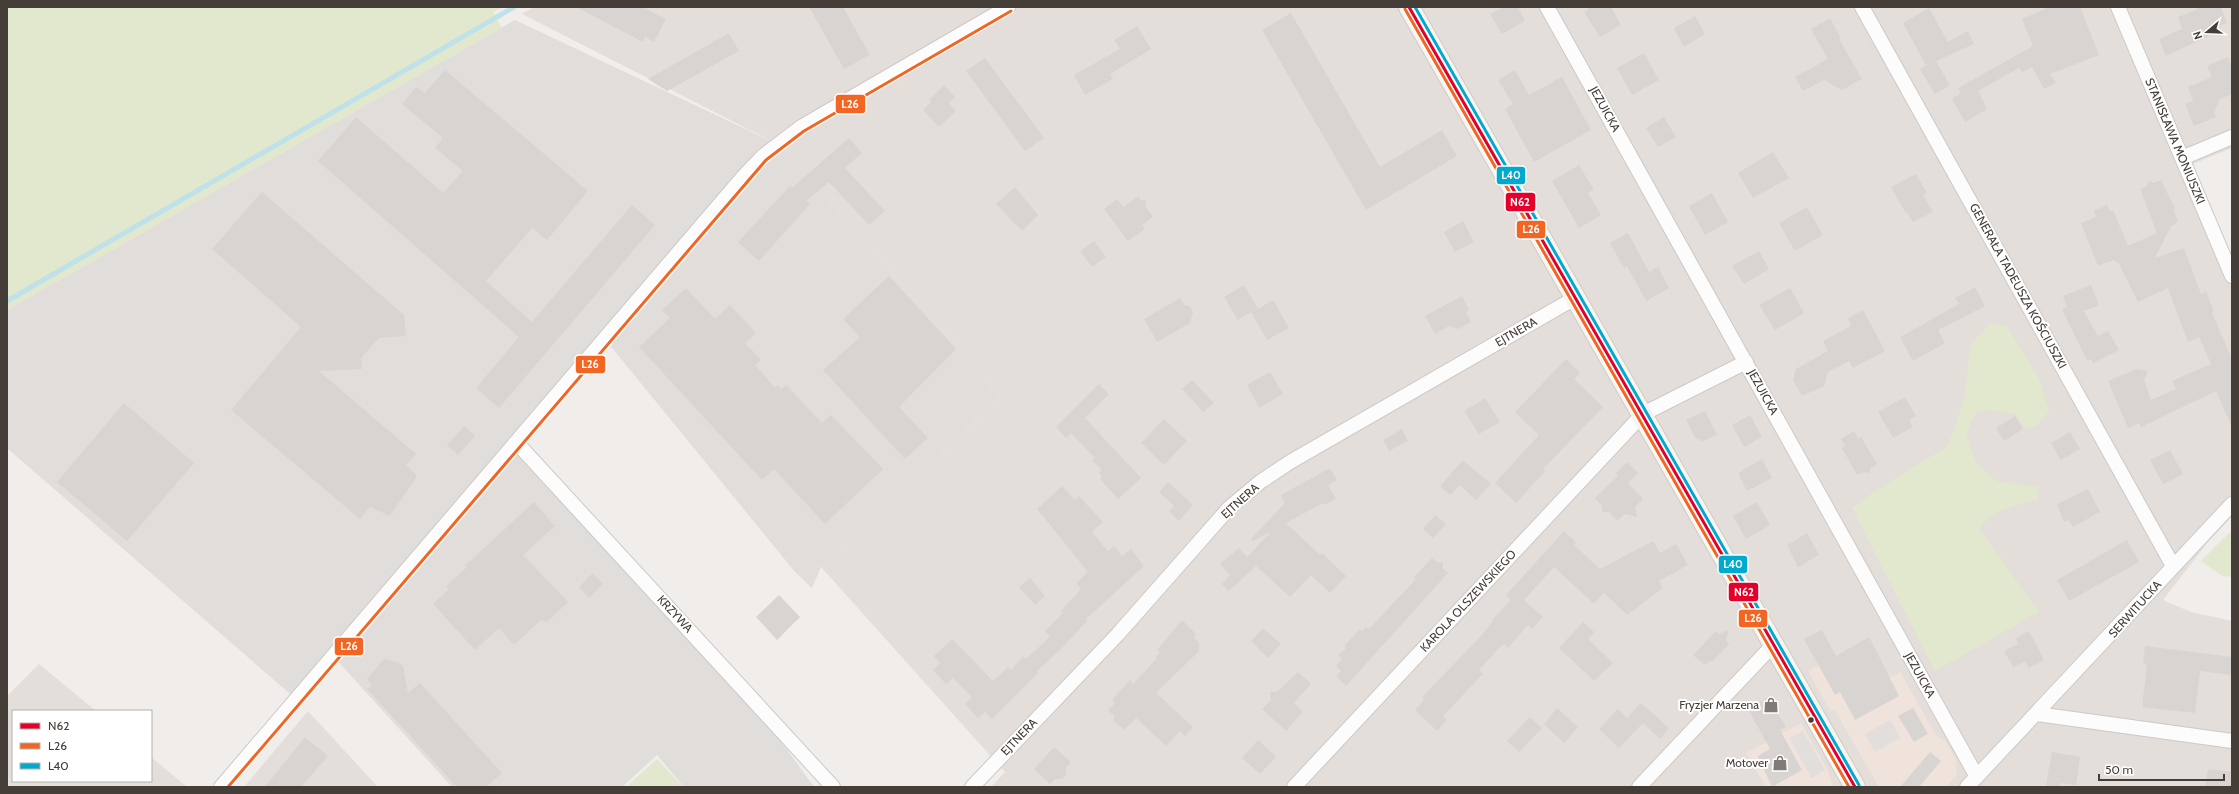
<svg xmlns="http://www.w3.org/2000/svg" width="2239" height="794" font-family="Cabin,sans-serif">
	<rect width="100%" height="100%" fill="#f0edeb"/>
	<path fill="#e3ded9" d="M535 7H2232V148L2193 164 2232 257V516L2208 542 2163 600 2191 612 2232 621V787H991L1005 772 821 567 999 396 777 144 522 14Z
		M39 664 96 711H13V781H151V757L187 787H7V696Z
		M308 711 378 787H244Z"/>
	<path fill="#efe3dc" d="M1843 652 1866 691 1900 672 1936 735 1945 741 1956 760 1957 775 1945 787H1879L1834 709 1830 711 1808 671Z
		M1801 723 1828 771 1833 787H1766L1746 753Z"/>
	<path fill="#e1dddb" d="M515 20 777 144 999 396 821 567 812 588 795 572 604 338 514 445 737 681 814 787H684L657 755 622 787H452L334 657 297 700 7 448V310Z"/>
	<path fill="#e2e8cd" d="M7 7H503L493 12 502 28 7 310Z
		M1989 324 2007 326 2039 379 2049 411 2038 425 2025 428 2015 414 1988 410 1976 412 1966 433 1976 463 1996 481 2038 487V499C2015 506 1994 508 1979 529L2039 612 1935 671 1852 508 1874 492 1948 446 1964 400 1971 344Z
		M2232 530V577L2222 576 2201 561Z
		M657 759 683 787H626Z"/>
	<path fill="#e1dedc" d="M1890 720 1900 738 1875 752 1865 734Z
		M1803 731 1825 770 1811 778 1790 738Z"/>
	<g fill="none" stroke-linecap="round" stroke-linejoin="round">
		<path stroke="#bee1ea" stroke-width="5" d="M7 301 514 7"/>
	</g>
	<path fill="#d8d4d2" d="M576 7H643L666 19 654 42 645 37 643 42Z
		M809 7H843L870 55 844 69Z
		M1504 7H1518L1525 21 1502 34 1490 14Z
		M1591 7H1611L1621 25 1600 37 1584 12Z
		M2050 7H2080L2099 55 2050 74 2056 83 2044 89 2032 67 2022 72 2019 68 1978 91 1987 109 1965 122 1952 99 1961 93 1958 88 2033 46 2022 19Z
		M2196 7H2221L2227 23 2211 29 2213 34 2166 56 2159 39 2182 29 2178 17 2197 10Z
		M1929 8 1948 42 1968 31 1974 44 1936 61 1950 85 1935 94 1920 69 1932 62 1926 65 1903 23Z
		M1291 13 1380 167 1442 130 1457 156 1366 210 1262 30Z
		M1695 16 1705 34 1684 47 1674 28Z
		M1830 18 1841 38 1839 39 1862 79 1842 90 1824 80 1803 91 1795 77 1828 59 1811 29Z
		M1137 26 1151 49 1110 74 1113 79 1085 95 1074 75 1120 49 1114 40Z
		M729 33 739 51 667 91 648 79Z
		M1644 53 1659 80 1632 95 1617 68Z
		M2228 57 2232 67V94L2220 99 2214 112 2216 117 2194 126 2185 104 2193 101 2188 87 2212 77 2207 66Z
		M985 58 1044 138 1025 151 966 71Z
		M445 70 588 191 547 240 532 228 486 281 532 322 632 205 655 225 499 408 476 388 519 337 318 161 356 117 443 193 463 171 435 148 443 138 402 104 416 87 425 93Z
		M1515 70 1529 95 1562 77 1591 130 1534 162 1505 109 1513 104 1498 80Z
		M944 85 955 97 949 103 956 111 939 127 923 110 931 102 929 100Z
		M1664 117 1676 137 1658 147 1646 128Z
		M849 138 862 153 845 168 885 211 869 225 829 182 806 201 810 204 759 261 738 242 790 186 792 188Z
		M1773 152 1789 178 1753 198 1738 173Z
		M1579 165 1594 190 1588 193 1601 215 1579 228 1552 181Z
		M1916 174 1927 193 1923 195 1933 212 1913 222 1906 211 1905 212 1891 187Z
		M2161 180 2175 209H2173L2178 222 2171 226 2155 258 2184 248 2201 294 2206 291 2214 312 2212 313 2232 359V427L2216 391 2141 427 2139 423 2128 428 2108 381 2137 369 2148 371 2144 379 2151 400 2176 389 2172 381 2211 364 2199 337 2188 342 2168 288 2138 302 2118 262H2116L2114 260 2098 266 2081 223 2096 217 2094 211 2107 205 2110 211 2113 210 2128 246 2157 233 2140 189 2147 186 2149 181 2154 183Z
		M1015 187 1038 215 1022 231 996 204Z
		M262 192 404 315 406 336 379 338 361 358 362 369 319 371 416 454 406 465 417 476 390 516 370 507 360 519 231 410 301 327 212 249Z
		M1712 193 1728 222 1705 235 1689 206Z
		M1138 196 1141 200H1146L1145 206 1153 217 1142 225 1145 229 1128 241 1104 209 1117 199 1123 207Z
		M1807 207 1823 235 1795 251 1779 223Z
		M1463 221 1474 242 1455 252 1444 232Z
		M1628 233 1649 272 1658 267 1669 288 1646 301 1627 266 1624 268 1610 243Z
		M1094 241 1106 257 1092 267 1080 251Z
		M1759 251 1769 269 1744 284 1732 266Z
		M889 276 956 349 899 407 928 438 905 459 823 370 860 337 843 319Z
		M1244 285 1258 309 1273 300 1289 328 1267 340 1251 312 1238 320 1224 297Z
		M2091 285 2099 305 2084 311 2098 336 2108 331 2119 350 2093 363 2091 359 2087 361 2062 309 2067 307 2063 296Z
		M1975 287 1985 306 1938 330 1945 343 1913 361 1900 337 1959 304 1955 298Z
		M686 288 715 319 730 305 756 333 745 343 761 360 755 365 775 388 778 385 781 389 786 385 822 423 831 415 883 469 825 524 774 469 762 480 639 347 670 318 662 310Z
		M1790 288 1804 313 1775 330 1759 305Z
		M1462 296 1469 310 1466 312 1471 322 1459 329 1449 326 1435 334 1425 316Z
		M1180 298 1184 305 1190 306 1193 312 1190 323 1157 342 1144 319Z
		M1863 310 1885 351 1853 368 1849 361 1828 372 1824 386 1802 396 1793 380 1796 369 1828 351 1823 341 1851 326 1848 318Z
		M1566 359 1580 373 1574 379 1603 407 1543 469 1545 471 1516 503 1495 483 1539 435 1515 412Z
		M1270 372 1283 394 1259 408 1247 385Z
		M1192 380 1214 403 1203 412 1182 389Z
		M1099 384 1109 394 1085 418 1141 478 1118 499 1100 479 1102 477 1099 473 1102 470 1092 460 1095 458 1071 433 1066 438 1056 427Z
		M1905 397 1916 416 1909 420 1913 427 1893 438 1878 412Z
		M1485 398 1500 422 1479 434 1464 411Z
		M124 403 194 463 127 541 57 482Z
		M1705 411 1717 435 1701 442 1699 438 1696 439 1686 420Z
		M1750 415 1762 437 1744 447 1732 425Z
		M2015 416 2023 429 2004 441 1996 428Z
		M1164 419 1187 441 1164 465 1141 443Z
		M464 426 475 436 458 455 447 445Z
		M1402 429 1408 441 1389 451 1383 440Z
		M1854 431 1858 439 1861 437 1877 464 1871 468 1869 473 1863 472 1857 475 1842 448 1845 446 1841 439Z
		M2070 432 2080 449 2061 460 2051 443Z
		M2170 450 2183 474 2163 484 2150 460Z
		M1762 459 1772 478 1747 491 1738 473Z
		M1463 460 1491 484 1476 500 1460 485 1450 495 1440 486Z
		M1627 462 1638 473 1628 483 1643 499 1635 507 1637 517 1625 514 1617 521 1609 512H1602V506L1595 498 1618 476 1616 473Z
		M1330 468 1337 480 1328 485 1336 499 1324 505 1323 503 1286 523 1320 555 1322 553 1346 576 1330 593 1311 575 1290 597 1256 566 1229 591 1222 584 1230 575 1220 564 1239 548 1247 557 1269 534 1268 533 1253 541 1251 539 1285 503 1281 495Z
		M1168 482 1193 505 1179 521 1169 511 1174 506 1159 492Z
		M1062 486 1075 500 1079 496 1103 522 1092 532 1108 551 1114 546 1122 556 1131 549 1144 566 1086 619 1088 620 1060 650 1037 671 1038 673 992 719 985 712 978 718 965 704 972 697 953 678 946 684 933 670 940 663 934 656 952 639 993 681 1008 667 1011 670 1023 656 1026 659 1050 637 1045 631 1063 613 1061 611 1081 589 1076 583 1088 572 1037 509Z
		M2088 489 2100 512 2073 527 2069 520 2064 522 2057 504Z
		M534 502 555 526 523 555 568 602 546 623 542 619 514 645 499 628 475 650 433 604 449 589 446 586 467 567 465 566Z
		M1757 502 1770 525 1746 539 1733 516Z
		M1435 515 1446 524 1433 538 1423 529Z
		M1564 531 1576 542 1574 545 1600 569 1653 541 1660 553 1676 544 1688 565 1659 581 1663 588 1627 615 1604 593 1594 604 1554 567 1524 600 1543 617 1532 629 1528 625 1508 648 1504 644 1498 649 1479 670 1483 674 1443 716 1447 720 1437 731 1415 710 1424 700 1422 697 1482 635 1493 621 1492 620 1511 600 1506 595Z
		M1807 533 1819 555 1798 567 1787 545Z
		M2127 540 2139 562 2069 601 2057 580Z
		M1432 558 1437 562H1443V568L1448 573 1346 686 1336 676 1341 671 1336 666 1342 659 1338 656 1346 648 1344 646 1360 629 1362 631 1366 627 1369 629 1416 579 1414 577Z
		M593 573 603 584 589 598 579 587Z
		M1030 578 1045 596 1035 605 1019 587Z
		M779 595 800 617 777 640 756 617Z
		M1182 620 1196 634 1194 637 1199 643V651L1156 693 1193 727 1185 736 1180 731 1166 746 1136 718 1124 730 1113 720 1115 717 1108 710 1115 703 1112 700 1130 680 1133 684 1157 658 1156 657 1160 652 1157 650Z
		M1583 622 1594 632 1588 639 1613 663 1594 681 1559 648Z
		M1263 628 1281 644 1268 658 1251 641Z
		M1729 630 1726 640 1729 644 1712 662 1710 660 1705 665 1693 655 1716 631 1719 634Z
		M1822 630 1836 656 1869 637 1899 696 1855 720 1840 692 1835 695 1804 639Z
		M2029 631 2044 660 2029 668 2025 661 2013 667 2004 651 2018 644 2016 638Z
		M2145 646 2232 657V675L2200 671 2195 713 2142 707 2147 664 2143 663Z
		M384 659 397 662 403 666 408 693 420 683 502 773 486 787H457L367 689 372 685 367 679Z
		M1298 672 1311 684 1294 703 1303 712 1286 731 1262 709 1271 700 1270 692H1277Z
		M1768 697 1786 727 1780 730 1802 770 1772 787 1758 756 1770 749 1748 709Z
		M1641 703 1669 728 1660 739 1643 723 1619 748 1599 729 1618 709 1627 718Z
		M1557 708 1578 727 1564 743 1544 724Z
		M1913 708 1928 734 1914 742 1898 716Z
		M1530 717 1542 728 1519 752 1507 741Z
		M305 737 328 756 301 787H265Z
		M1258 740 1276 757 1260 774 1242 758Z
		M1054 747 1071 762 1066 767V774L1062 779H1055L1050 784 1034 769Z
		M1930 752 1941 761 1919 787H1900Z
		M2052 752 2080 757 2076 785 2061 783 2060 787 2046 785Z
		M2208 769 2232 772V787H2205Z"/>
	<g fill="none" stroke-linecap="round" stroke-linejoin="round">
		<g stroke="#ccc9c7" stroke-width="16">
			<path id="street" d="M1547 7 1977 777
				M1862 7 2173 566
				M2118 7 2232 276
				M2182 158 2232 137
				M516 442 833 787
				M2037 714 2232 741
				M221 787 743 177 763 156 801 127 1008 7
				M972 787 1118 634 1229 508 1260 482 1290 462 1575 298
				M1294 787 1643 414 1746 362
				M1639 787 1774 644
				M1967 787 2232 504"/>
		</g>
		<g stroke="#d0cac3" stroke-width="22">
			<path id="secondary" d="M1409 7 1855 787"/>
		</g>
		<use href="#street" stroke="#fdfcfc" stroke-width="14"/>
		<use href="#secondary" stroke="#f6f3ef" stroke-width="20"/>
		<g stroke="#fff" stroke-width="6">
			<path id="bus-1" d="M1409 7 1855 787"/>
		</g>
		<g stroke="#fff" stroke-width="6">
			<path id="bus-2" d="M1405 9 1849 787
				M228 787 766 160 804 131 1011 11"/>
		</g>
		<g stroke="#fff" stroke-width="6">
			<path id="bus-3" d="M1415 7 1859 785"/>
		</g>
		<use href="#bus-1" stroke="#e4002b" stroke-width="3"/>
		<use href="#bus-2" stroke="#f26522" stroke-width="3"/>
		<use href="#bus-3" stroke="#00a9ce" stroke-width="3"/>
	</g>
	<defs>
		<g id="shop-bare" transform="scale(1.2)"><path d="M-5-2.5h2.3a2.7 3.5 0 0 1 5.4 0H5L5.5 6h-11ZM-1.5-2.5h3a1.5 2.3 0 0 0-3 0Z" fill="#817b76" stroke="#fff" stroke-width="2.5" paint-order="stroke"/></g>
	</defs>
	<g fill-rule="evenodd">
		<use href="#shop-bare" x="1771" y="705"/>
		<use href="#shop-bare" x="1780" y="763"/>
	</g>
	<circle fill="#453d37" stroke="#fff" stroke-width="1.5" cx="1811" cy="720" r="3.5"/>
	<g text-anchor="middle" stroke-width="4" stroke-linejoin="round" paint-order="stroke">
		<g font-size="12" fill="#453d37" stroke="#fff">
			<text transform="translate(1605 109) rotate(61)" y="4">JEZUICKA</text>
			<text transform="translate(2175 141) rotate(67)" y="4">STANISŁAWA MONIUSZKI</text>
			<text transform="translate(2018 286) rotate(61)" y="4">GENERAŁA TADEUSZA KOŚCIUSZKI</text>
			<text transform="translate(1516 332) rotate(-30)" y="4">EJTNERA</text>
			<text transform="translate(1763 392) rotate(61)" y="4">JEZUICKA</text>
			<text transform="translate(1240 501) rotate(-42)" y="4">EJTNERA</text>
			<text transform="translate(1468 601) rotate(-47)" y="4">KAROLA OLSZEWSKIEGO</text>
			<text transform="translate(2135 609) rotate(-48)" y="4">SERWITUCKA</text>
			<text transform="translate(675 614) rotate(47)" y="4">KRZYWA</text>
			<text transform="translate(1920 675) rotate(61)" y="4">JEZUICKA</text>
			<text transform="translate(1019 737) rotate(-46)" y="4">EJTNERA</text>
		</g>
		<g font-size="12" fill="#453d37" stroke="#fff" text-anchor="end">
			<text x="1759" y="709">Fryzjer Marzena</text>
			<text x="1768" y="767">Motover</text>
		</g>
	</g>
	<g stroke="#fff" stroke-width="1.5">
		<rect x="835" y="94" width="31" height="20" rx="4" fill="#f26522"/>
		<rect x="1496" y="166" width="30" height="19" rx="4" fill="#00a9ce"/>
		<rect x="1505" y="192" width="31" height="20" rx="4" fill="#e4002b"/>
		<rect x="1516" y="220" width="30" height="19" rx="4" fill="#f26522"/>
		<rect x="575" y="355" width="31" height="19" rx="4" fill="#f26522"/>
		<rect x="1718" y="555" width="30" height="19" rx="4" fill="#00a9ce"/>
		<rect x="1728" y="582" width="31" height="20" rx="4" fill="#e4002b"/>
		<rect x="1738" y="609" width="30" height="19" rx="4" fill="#f26522"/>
		<rect x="334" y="637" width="30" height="19" rx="4" fill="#f26522"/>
	</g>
	<g font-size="11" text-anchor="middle" font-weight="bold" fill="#fff">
		<text x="850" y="108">L26</text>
		<text x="1511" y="179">L40</text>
		<text x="1520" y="206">N62</text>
		<text x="1531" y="233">L26</text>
		<text x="590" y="368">L26</text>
		<text x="1733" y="568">L40</text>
		<text x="1744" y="596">N62</text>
		<text x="1753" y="622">L26</text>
		<text x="349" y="650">L26</text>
	</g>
	<rect width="2239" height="794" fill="none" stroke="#453d37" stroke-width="16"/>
	<rect x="12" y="710" width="140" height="72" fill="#ffffff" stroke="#b5b1af"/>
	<rect x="20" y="723" width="20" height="6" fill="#e4002b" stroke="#b5b1af"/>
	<text x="48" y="730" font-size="12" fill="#453d37">N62</text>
	<rect x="20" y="743" width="20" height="6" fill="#f26522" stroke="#b5b1af"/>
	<text x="48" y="750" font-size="12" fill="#453d37">L26</text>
	<rect x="20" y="763" width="20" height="6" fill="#00a9ce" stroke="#b5b1af"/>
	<text x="48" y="770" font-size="12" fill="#453d37">L40</text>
	<g transform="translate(2207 32) rotate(251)" stroke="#ffffff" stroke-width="3" paint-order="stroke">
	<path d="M0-3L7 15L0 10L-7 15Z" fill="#453d37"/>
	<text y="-6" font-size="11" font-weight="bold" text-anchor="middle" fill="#453d37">N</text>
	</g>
	<path d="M2099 774v6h125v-6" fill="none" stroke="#453d37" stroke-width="2"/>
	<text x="2105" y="774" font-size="12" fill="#453d37" stroke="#ffffff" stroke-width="3" paint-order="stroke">50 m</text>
</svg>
